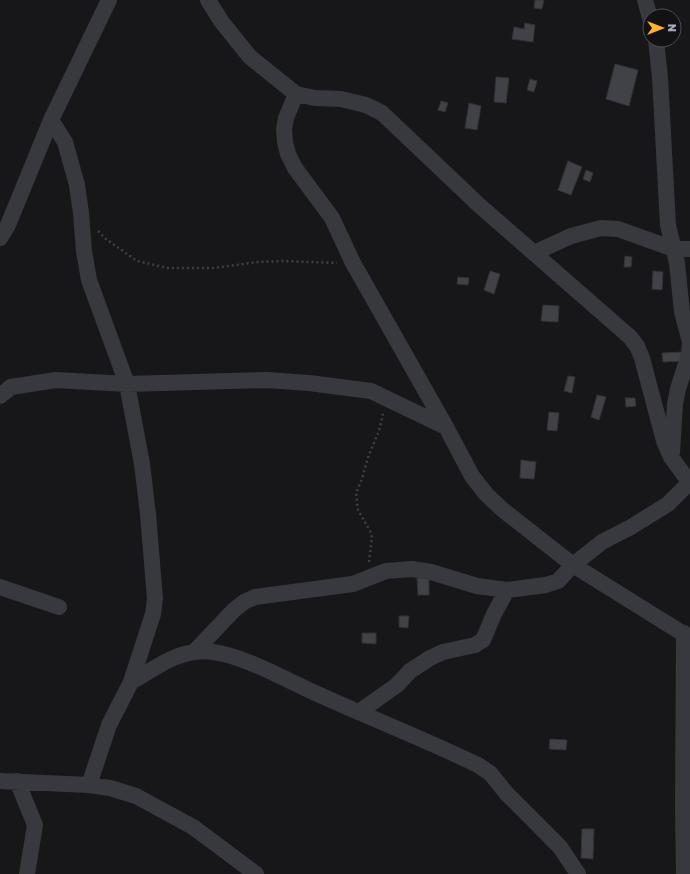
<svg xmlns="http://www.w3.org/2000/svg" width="690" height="874" font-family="'Golos Text',sans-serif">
	<rect width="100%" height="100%" fill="#17171a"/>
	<path fill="#414247" stroke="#313136" d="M535 0H544L542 9 534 8Z
		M525 23 535 25 533 42 512 39 514 27 524 29Z
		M615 64 638 70 629 106 606 99Z
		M496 77 509 78 506 103 494 102Z
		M530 79 537 81 534 92 527 90Z
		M441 101 448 103 445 112 438 110Z
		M469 103 481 106 477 130 465 128Z
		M568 161 582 167 571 195 558 190Z
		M586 170 593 173 590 182 583 179Z
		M625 256 632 257 631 267H624Z
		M490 271 500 274 494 294 484 290Z
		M653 271 663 272 662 290 652 289Z
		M458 277 469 278 468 285 457 284Z
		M543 305 559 306 558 322 541 321Z
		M684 352V361L663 362 662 353Z
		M568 376 575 377 572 393 564 391Z
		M597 395 606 397 599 420 591 417Z
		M625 398H635L636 406 626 407Z
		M549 412 559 413 557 431 547 430Z
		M521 460 536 462 534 479 520 478Z
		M417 578H429V595H418Z
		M399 616H409L408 628 399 627Z
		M362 633H376V644L362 643Z
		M550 739 567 740 566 750 549 749Z
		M582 829H594L593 859 581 858Z"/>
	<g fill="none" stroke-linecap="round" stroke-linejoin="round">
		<path stroke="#3e4046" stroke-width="2.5" stroke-dasharray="2 3" stroke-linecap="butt" d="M98 231 106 239 137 261 168 268H214L258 262 284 261 337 263
			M369 562 372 537 370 531 358 510 356 493 362 479 368 457 379 431 383 414"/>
		<path stroke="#38393f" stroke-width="16" d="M208 0 221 21 250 57 296 94 315 98 341 99 366 105 382 113 480 206 630 337 637 346 642 358 664 441 671 457 690 483
			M645 0 650 18
			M656 40 660 78 668 225 677 263 682 312 690 342 689 354 678 389 675 404 672 453
			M296 94 286 118 284 129 285 142 288 154 295 168 332 218 353 263 446 427 472 476 486 494 503 510 573 565 690 638
			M51 120 65 142 77 185 81 213 84 251 89 280 127 384 142 464 148 514 155 599 153 614 131 682 109 725 89 785
			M0 238 8 225 51 120 109 0
			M534 253 571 236 601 228 618 229 674 249H690
			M0 396 11 387 56 380 127 384 267 380 309 383 371 391 446 427
			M0 587 59 607
			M194 652 234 610 244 602 255 597 353 584 386 571 412 569 431 572 477 586 507 590 546 585 558 581 573 565 602 542 631 527 668 504 690 482
			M131 682C151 671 171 655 194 652 228 646 282 678 313 692 368 717 424 739 478 765L490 773 507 794 560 847 578 874
			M359 712 397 685 410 671 430 658 443 652 475 645 483 640 494 614 507 590
			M0 781 89 785 110 788 136 796 193 827 256 874
			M17 781 35 825 27 874
			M684 874 683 808 684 633"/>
	</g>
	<g transform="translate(662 28) rotate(90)"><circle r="19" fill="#121215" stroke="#4e5057"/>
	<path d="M0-3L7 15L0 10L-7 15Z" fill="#ffb32a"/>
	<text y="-6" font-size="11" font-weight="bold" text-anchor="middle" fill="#a8aebb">N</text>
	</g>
</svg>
